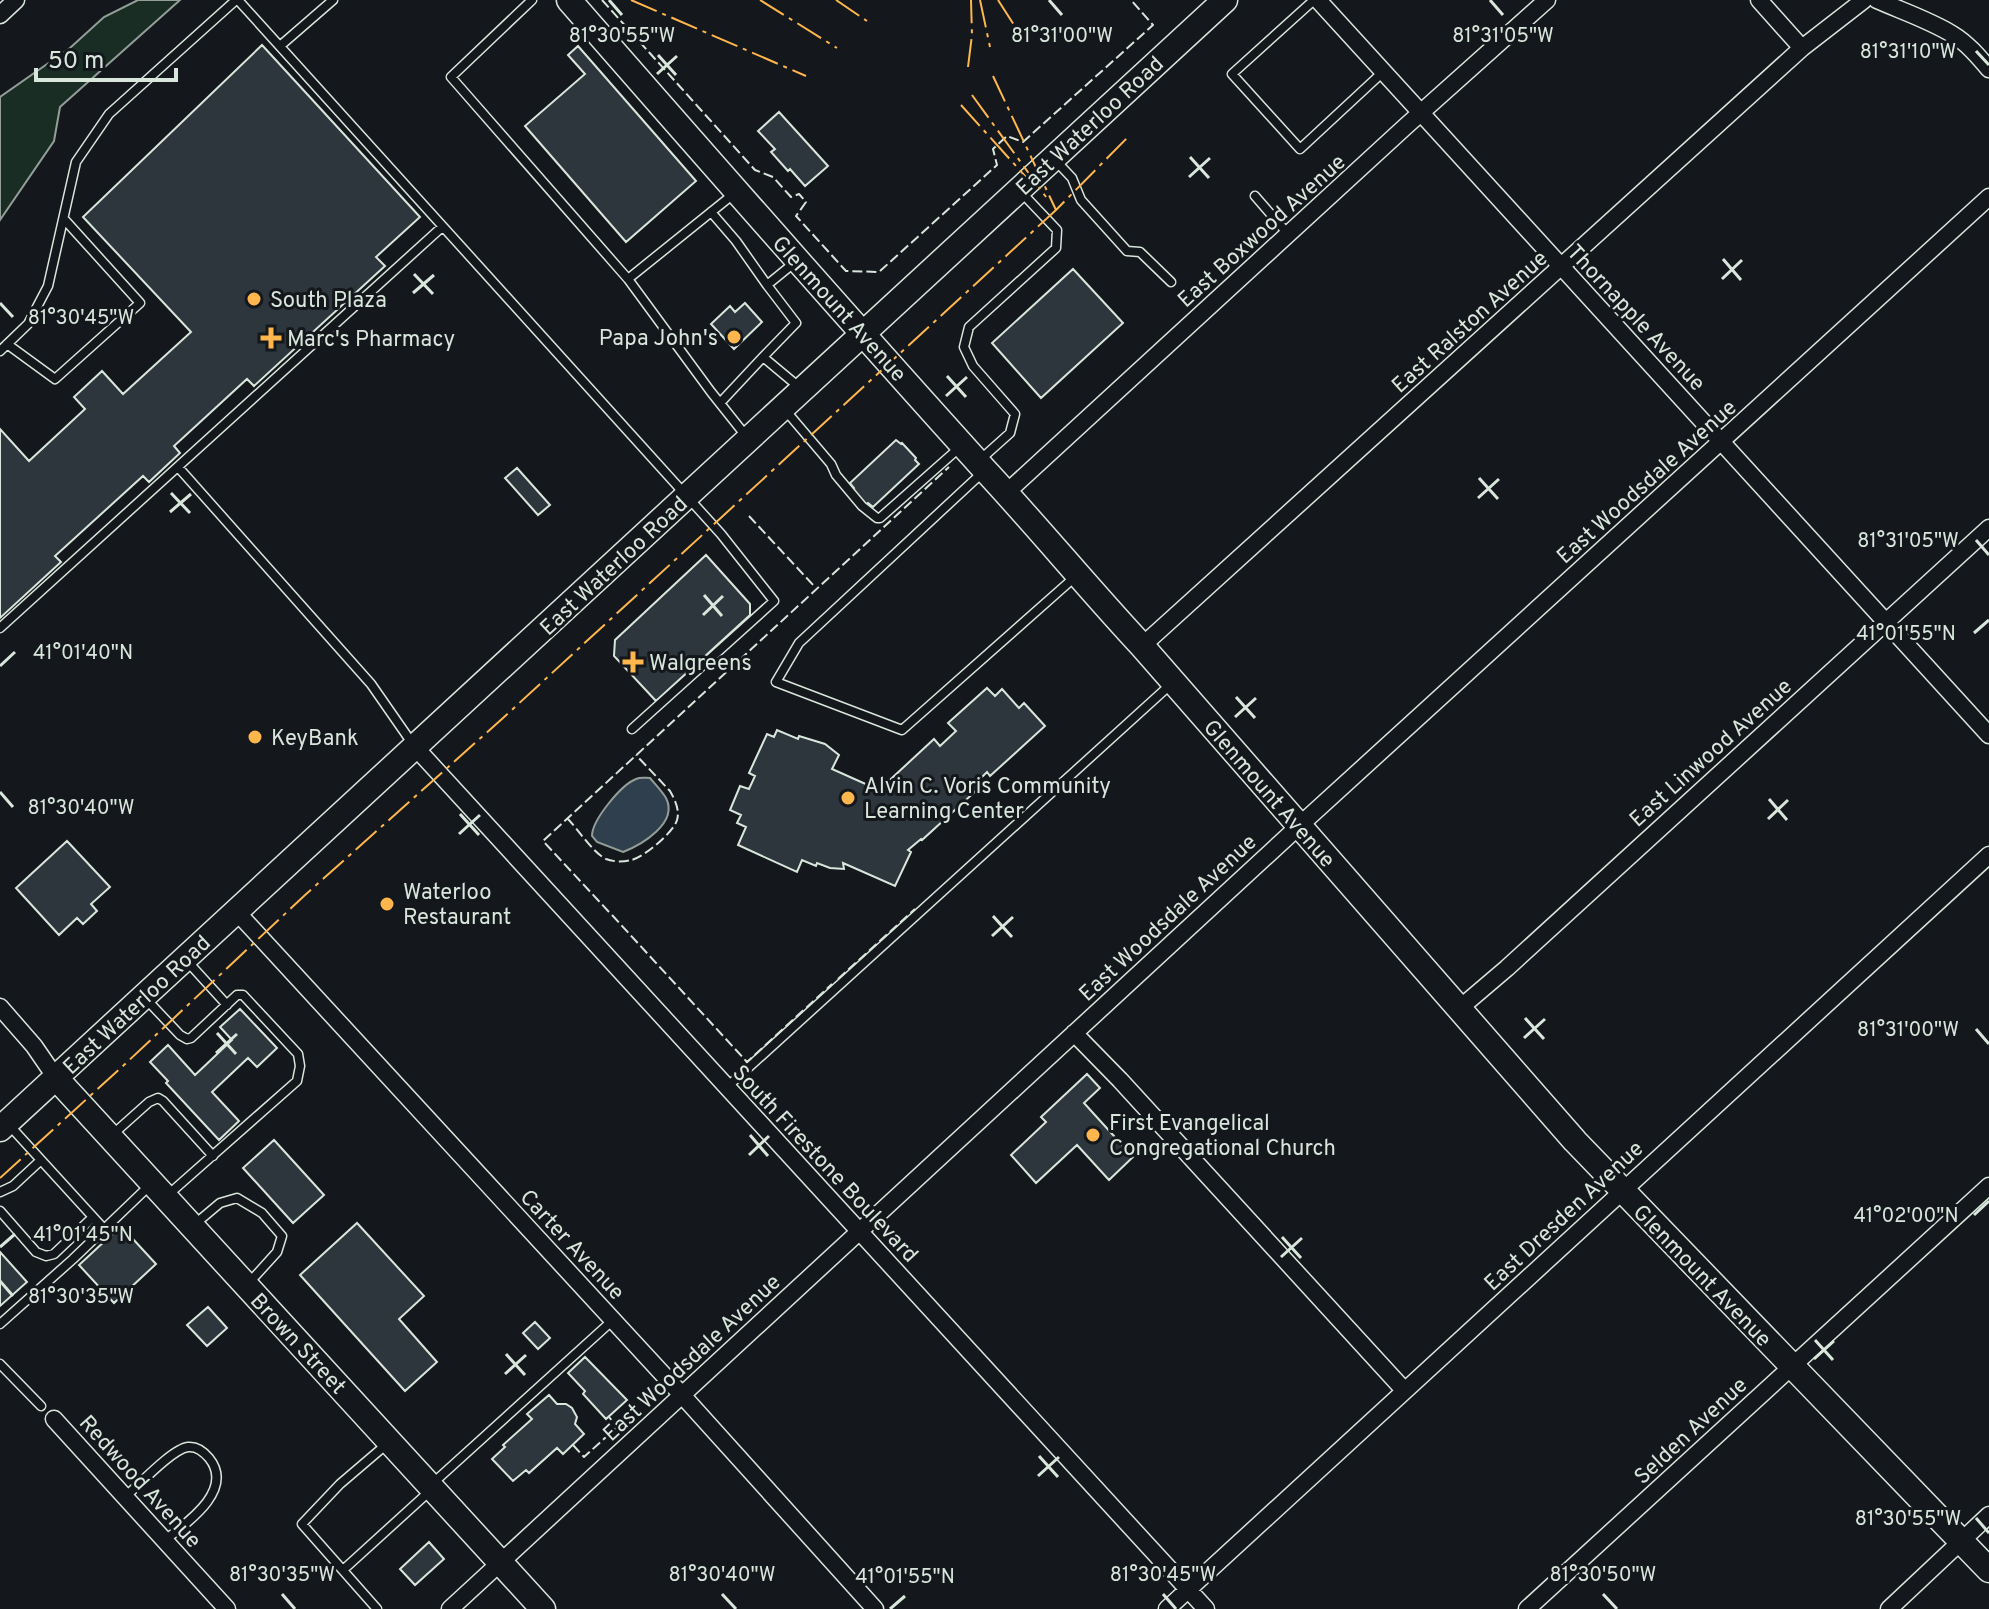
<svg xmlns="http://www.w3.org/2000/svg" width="1989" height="1609" font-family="Overpass,sans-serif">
	<rect width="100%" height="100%" fill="#14181c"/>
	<path fill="#1a2d24" stroke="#939e99" stroke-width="2" d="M138 0H180L60 107 54 141 0 220V97L70 48 104 17Z"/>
	<path fill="#2f3f4d" stroke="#939e99" stroke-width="2" d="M650 778C655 784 662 791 666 798 679 823 641 845 623 852L597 842 592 836C592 820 621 785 636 779 640 777 645 778 650 778Z"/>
	<path fill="#2c363c" stroke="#d8e6dc" stroke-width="2" d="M262 45 420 217 376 257 385 266 254 386 247 379 174 446 180 453 149 482 143 476 55 556 61 562 0 618V429L29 461 85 409 74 397 102 371 123 394 191 332 83 217Z
		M578 46 696 181 626 242 525 126 585 74 568 55Z
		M779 112 828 166 805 186 790 169 788 171 771 152 775 149 758 131Z
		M1073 269 1123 323 1041 398 992 343Z
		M745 303 762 322 734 349 711 324 730 306 735 312Z
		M896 440 901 444 902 443 916 458 915 460 919 464 873 507 868 503 865 505 851 490 854 488 850 483Z
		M517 468 550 505 538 515 505 478Z
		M706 555 750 604V615L656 701 614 656 615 640Z
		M987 688 995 696 1002 689 1019 708 1024 703 1045 726 990 776 987 772 975 784 979 788 922 840 921 839 908 850 911 852 895 886 843 863 844 869 830 868 817 863 816 866 802 860 797 872 738 845 746 827 737 823 741 815 730 810 740 786 749 789 755 776 749 773 767 734 774 737 777 730 798 739 799 736 825 744 839 755 832 769 879 790 934 739 940 746 956 731 948 723Z
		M67 841 110 887 91 904 97 911 83 924 77 918 59 935 16 888Z
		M240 1009 277 1048 257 1067 248 1058 212 1092 239 1121 219 1140 166 1083 168 1081 150 1062 168 1045 195 1075 232 1040 220 1027Z
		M1087 1074 1100 1088 1084 1103 1133 1157 1109 1180 1077 1145 1036 1183 1011 1155 1046 1122 1041 1117Z
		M274 1140 324 1195 293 1223 243 1168Z
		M357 1223 424 1296 399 1319 437 1362 405 1391 300 1275Z
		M121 1226 156 1264 114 1303 79 1265Z
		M0 1252 27 1282 0 1306Z
		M208 1307 227 1328 207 1346 187 1325Z
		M535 1322 550 1338 538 1349 523 1333Z
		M585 1357 627 1400 606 1419 583 1394 585 1391 568 1373Z
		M549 1395 557 1404H566L572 1408 577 1417 575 1424 584 1434 563 1454 557 1448 529 1473 526 1470 513 1481 492 1459 505 1447 503 1445 532 1419 527 1414Z
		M429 1542 444 1559 415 1585 400 1569Z"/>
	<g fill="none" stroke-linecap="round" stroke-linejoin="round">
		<g stroke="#d8e6dc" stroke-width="11">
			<path id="lane" d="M238 0 721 534 774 601 632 729
				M532 0 451 77 628 279
				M1314 0 1232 74 1300 149 1383 72
				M280 46 333 0
				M1056 161 1072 178 1081 200 1127 251 1140 252 1171 282
				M736 192 628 279 711 392 746 436
				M1255 196 1288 234
				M711 212 736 241 767 285
				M7 344 55 379 140 303 64 219
				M0 351 28 324 48 286 76 162 109 114 236 0
				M763 357 796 323 767 285 794 263
				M720 403 763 357 799 387
				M786 411 831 464 836 475 862 506 877 518H880L959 448
				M981 459 1010 433 1015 414 973 366 964 347 969 327 1056 248 1057 230 1022 193
				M178 467 371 684 412 743
				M982 473 799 643 776 682 902 730 1076 576
				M0 628 442 227
				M187 961 227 1005
				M146 999 180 1035 187 1039 191 1038 237 995H243L298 1054 300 1066 297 1081 169 1194
				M727 1087 1170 685
				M10 1126 104 1229
				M111 1136 149 1102 158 1098 163 1101 213 1156
				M0 1192 13 1186 41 1160
				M0 1211 36 1252 46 1256 54 1254 93 1217
				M195 1224 220 1203 237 1198 262 1213 282 1236 277 1252 248 1284
				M0 1324 73 1259 149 1186
				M0 1364 41 1406
				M432 1484 613 1320
				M125 1497C139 1485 172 1449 188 1447 197 1446 204 1452 209 1458 235 1490 187 1523 165 1540
				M343 1570 431 1490
				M377 1609 302 1524 340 1484 388 1443"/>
		</g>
		<g stroke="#d8e6dc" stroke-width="19">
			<path id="street" d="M1318 0 1989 735
				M1759 0 1802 48
				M1877 0C1902 11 1929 20 1952 34 1967 43 1978 56 1989 69
				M0 15 16 0
				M1006 493 1406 126 1547 0
				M1142 646 1802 48 1864 0
				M415 747 1206 1609
				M236 911 682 1395 875 1609
				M0 1007 34 1046 56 1078
				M1460 1008 1507 968 1989 528
				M1074 1033 1120 1080 1404 1390
				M54 1419 227 1609
				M450 1609 1299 826 1989 197
				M1167 1609 1989 855
				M1527 1609 1989 1186
				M1889 1609 1989 1515"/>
		</g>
		<g stroke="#d8e6dc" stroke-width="27">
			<path id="secondary" d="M569 0C706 157 844 314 984 469 1038 527 1088 588 1142 646L1575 1141 1989 1570
				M56 1078 543 1609
				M0 1129 1225 0"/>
		</g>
		<use href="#lane" stroke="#14181c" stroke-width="8"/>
		<use href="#street" stroke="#14181c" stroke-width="16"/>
		<use href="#secondary" stroke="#14181c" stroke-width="24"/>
		<path stroke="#d8e6dc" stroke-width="2" stroke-dasharray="10 4" stroke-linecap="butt" d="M602 0 755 170 773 177 791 197 799 194 806 202 796 216 846 271 879 272 997 165 993 149 1007 136 1023 142 1153 25 1131 0
			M749 516 815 587
			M567 818C578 829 593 853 606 859 613 862 624 862 631 860 643 858 674 832 677 820 680 810 675 800 670 791L636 755
			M609 912 543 841 949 467
			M612 915 747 1062 832 984
			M838 979 915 909
			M573 1445 584 1457 617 1427 609 1417"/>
		<path stroke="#ffb74d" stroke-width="2" stroke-dasharray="28 6 4 6" stroke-linecap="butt" d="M631 0 806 76
			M760 0 837 48
			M836 0 867 21
			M980 0 990 47
			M998 0 1014 25
			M968 67 972 35 971 0
			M993 76 1056 210 1128 137
			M972 95 1046 197
			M961 105 1034 186
			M0 1178 124 1065 304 896 503 718 1056 210"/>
	</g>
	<path fill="none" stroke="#d8e6dc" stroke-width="3" d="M609 0 622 15M1049 0 1062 15M1490 0 1503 15M1976 51 1989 65M658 55 676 75M657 74 677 56M1190 157 1209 178M1189 177 1210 158M1723 259 1741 280M414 274 433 294M1722 279 1742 260M413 293 434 275M0 303 13 317M947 376 966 397M946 396 967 377M1479 478 1498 499M171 493 190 513M1478 498 1499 479M170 512 191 494M1976 540 1989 555M704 595 722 616M703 615 723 596M1974 633 1989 620M0 666 15 652M1236 697 1255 718M1235 717 1256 698M0 792 13 807M1769 799 1787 820M460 814 479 835M1768 819 1788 800M459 834 480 815M993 916 1012 937M992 936 1013 917M1525 1018 1544 1039M1976 1029 1989 1044M217 1033 236 1054M1524 1038 1545 1019M216 1053 237 1034M750 1135 768 1156M749 1155 769 1136M1974 1215 1989 1201M1282 1237 1301 1258M0 1247 15 1234M1281 1257 1302 1238M0 1281 13 1296M1815 1340 1833 1360M506 1354 525 1375M1814 1359 1834 1341M505 1374 526 1355M1039 1456 1058 1477M1038 1476 1059 1457M1976 1518 1989 1533M282 1594 295 1609M722 1594 736 1609M1163 1594 1176 1609M1603 1594 1617 1609M890 1609 905 1596"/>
	<g fill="#ffb74d" stroke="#14181c" stroke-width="3">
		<circle cx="254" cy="299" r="8"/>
		<circle cx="734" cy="337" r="8"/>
		<path d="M267 326h8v8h8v8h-8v8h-8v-8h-8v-8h8z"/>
		<path d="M629 650h8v8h8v8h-8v8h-8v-8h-8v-8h8z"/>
		<circle cx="255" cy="737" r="8"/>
		<circle cx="848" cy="798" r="8"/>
		<circle cx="387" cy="904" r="8"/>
		<circle cx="1093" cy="1135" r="8"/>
	</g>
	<g text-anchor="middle" stroke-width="6" stroke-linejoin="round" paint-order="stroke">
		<g font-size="22" fill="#d8e6dc" stroke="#14181c">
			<text transform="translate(1089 125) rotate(-43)" y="8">East Waterloo Road</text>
			<text transform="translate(1261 230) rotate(-42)" y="8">East Boxwood Avenue</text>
			<text transform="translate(840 308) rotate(48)" y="8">Glenmount Avenue</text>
			<text transform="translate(1637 317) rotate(47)" y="8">Thornapple Avenue</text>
			<text transform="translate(1469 321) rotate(-42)" y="8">East Ralston Avenue</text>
			<text transform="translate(1646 481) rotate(-42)" y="8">East Woodsdale Avenue</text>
			<text transform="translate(613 565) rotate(-43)" y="8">East Waterloo Road</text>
			<text transform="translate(1710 752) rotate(-42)" y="8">East Linwood Avenue</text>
			<text transform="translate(1270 793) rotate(49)" y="8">Glenmount Avenue</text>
			<text transform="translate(1167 917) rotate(-43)" y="8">East Woodsdale Avenue</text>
			<text transform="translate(136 1004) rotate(-43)" y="8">East Waterloo Road</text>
			<text transform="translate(826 1163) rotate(47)" y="8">South Firestone Boulevard</text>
			<text transform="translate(1563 1215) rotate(-43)" y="8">East Dresden Avenue</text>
			<text transform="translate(573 1244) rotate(47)" y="8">Carter Avenue</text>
			<text transform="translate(1703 1275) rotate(46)" y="8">Glenmount Avenue</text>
			<text transform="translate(299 1343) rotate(47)" y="8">Brown Street</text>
			<text transform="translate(691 1357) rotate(-43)" y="8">East Woodsdale Avenue</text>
			<text transform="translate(1690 1430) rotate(-43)" y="8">Selden Avenue</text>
			<text transform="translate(141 1481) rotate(48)" y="8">Redwood Avenue</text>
		</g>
		<g font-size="22" fill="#d8e6dc" stroke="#14181c" text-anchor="start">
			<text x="270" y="307">South Plaza</text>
			<text x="718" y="345" text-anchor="end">Papa John's</text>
			<text x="287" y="346">Marc's Pharmacy</text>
			<text x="649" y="670">Walgreens</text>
			<text x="271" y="745">KeyBank</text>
			<text x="864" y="793">Alvin C. Voris Community<tspan x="864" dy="25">Learning Center</tspan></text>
			<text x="403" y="899">Waterloo<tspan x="403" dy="25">Restaurant</tspan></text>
			<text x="1109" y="1130">First Evangelical<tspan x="1109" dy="25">Congregational Church</tspan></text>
		</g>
	</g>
	<g font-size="20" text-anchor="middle" fill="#d8e6dc" stroke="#14181c" stroke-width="6" stroke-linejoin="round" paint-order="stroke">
		<text x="622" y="42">81°30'55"W</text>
		<text x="1062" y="42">81°31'00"W</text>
		<text x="1503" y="42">81°31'05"W</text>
		<text x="1908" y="58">81°31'10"W</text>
		<text x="81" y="324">81°30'45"W</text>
		<text x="1908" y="547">81°31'05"W</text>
		<text x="1906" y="640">41°01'55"N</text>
		<text x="83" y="659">41°01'40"N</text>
		<text x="81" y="814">81°30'40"W</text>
		<text x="1908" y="1036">81°31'00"W</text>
		<text x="1906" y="1222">41°02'00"N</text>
		<text x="83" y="1241">41°01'45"N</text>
		<text x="81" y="1303">81°30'35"W</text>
		<text x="1908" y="1525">81°30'55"W</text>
		<text x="282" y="1581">81°30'35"W</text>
		<text x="722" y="1581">81°30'40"W</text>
		<text x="1163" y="1581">81°30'45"W</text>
		<text x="1603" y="1581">81°30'50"W</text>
		<text x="905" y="1583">41°01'55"N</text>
	</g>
	<path d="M36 68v12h140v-12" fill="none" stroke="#d8e6dc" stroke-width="4"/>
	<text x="48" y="68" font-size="24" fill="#d8e6dc" stroke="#14181c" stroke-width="6" paint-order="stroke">50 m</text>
</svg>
